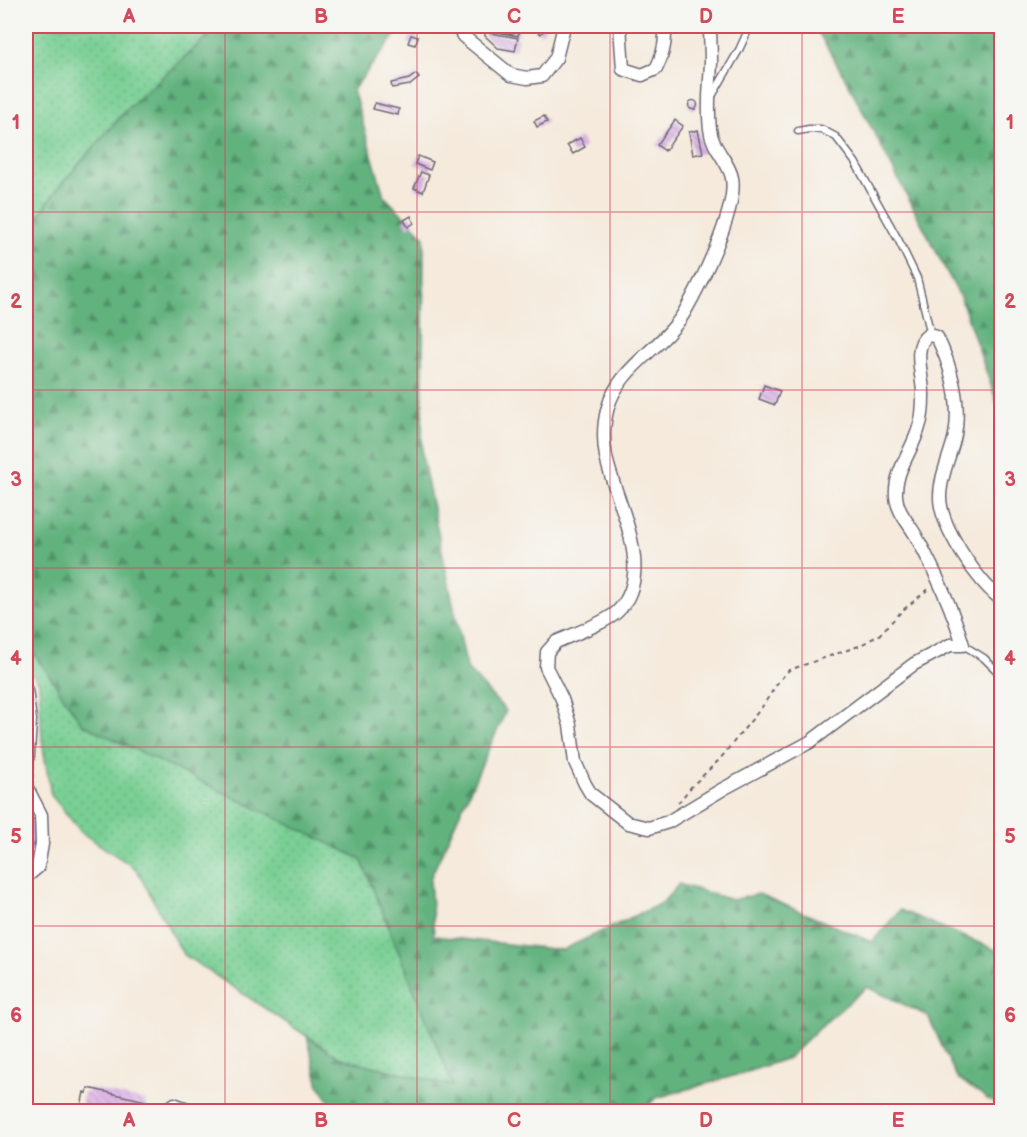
<svg xmlns="http://www.w3.org/2000/svg" width="1027" height="1137" font-family="'Balsamiq Sans',sans-serif">
	<defs>
		<pattern id="green-dots" width="8" height="8" patternUnits="userSpaceOnUse" patternTransform="scale(1.5)"><rect width="8" height="8" fill="#79cf94"/><path d="M2 2h.1M6 6h.1" fill="none" stroke="#68b180" stroke-width="1.8" stroke-linecap="round"/></pattern>
		<pattern id="forest-firs" width="22" height="20" patternUnits="userSpaceOnUse" patternTransform="scale(1.5)"><rect width="22" height="20" fill="#62b27e"/><path d="M5 1l3.5 6h-7zM16 11l3.5 6h-7z" fill="#509068"/></pattern>
		<pattern id="building-back-hatch" width="6" height="6" patternUnits="userSpaceOnUse" patternTransform="scale(1.5)"><rect width="6" height="6" fill="#dbb4e6"/><path d="M-1 5l2 2M0 0l6 6M5-1l2 2" fill="none" stroke="#bc9ac6"/></pattern>
	</defs>
	<rect width="100%" height="100%" fill="#f6f6f2"/>
	<filter id="ink" filterUnits="userSpaceOnUse"><feTurbulence type="fractalNoise" baseFrequency=".0167" numOctaves="2"/><feDisplacementMap in="SourceGraphic" scale="12" xChannelSelector="R" yChannelSelector="G"/><feConvolveMatrix kernelMatrix="1 2 1 2 8 2 1 2 1" color-interpolation-filters="sRGB"/></filter>
	<filter id="wash" filterUnits="userSpaceOnUse"><feTurbulence type="fractalNoise" baseFrequency=".008" numOctaves="4" result="noise"/><feDisplacementMap in="SourceGraphic" scale="24" xChannelSelector="R" yChannelSelector="G"/><feGaussianBlur stdDeviation="1.35" result="paint"/><feColorMatrix in="noise" values="0 0 0 0 0 0 0 0 0 0 0 0 0 0 0 0 0 1.4 0 .05"/><feComposite in="paint" operator="in"/></filter>
	<g filter="url(#wash)">
		<rect width="100%" height="100%" fill="#f5eadc"/>
		<path fill="url(#green-dots)" stroke="#4e7868" stroke-width="1.5" d="M26 26H219L128 108 59 187 26 234Z
			M26 641 82 724 361 858 454 1086 340 1058 183 954 136 869 82 833 51 795 42 740 39 682 26 668Z"/>
		<path fill="url(#forest-firs)" stroke="#426a5c" stroke-width="1.5" d="M219 26H402L353 90 384 196 424 236 422 456 467 669 506 711 430 879 434 936 562 950 662 903 679 884 732 900 759 894 872 942 900 910 1001 952V1108L957 1078 928 1016 867 987 820 1027 788 1058 744 1073 656 1098 642 1111H333L331 1103 319 1086 307 1036 340 1058 453 1086 361 859 82 724 26 641V234L59 187 128 108Z
			M816 26H1001V414L961 299 848 83 817 30Z"/>
		<g id="blocks">
			<path fill="url(#building-back-hatch)" d="M493 26H520L518 36 492 31Z
				M535 26H547L541 34 533 28Z
				M485 32 518 38 515 51 498 48 485 36Z
				M411 35 418 37 415 45 408 43Z
				M416 74 419 78 410 85 392 88 391 83 409 79Z
				M688.5 105a4.5 4.5 0 1 1 9 0a4.5 4.5 0 1 1-9 0Z
				M375 103 399 109 398 115 373 109Z
				M544 116 547 122 537 127 534 121Z
				M675 120 683 126 665 151 657 145Z
				M698 130 703 153 693 155 689 132Z
				M580 138 585 147 573 154 567 145Z
				M418 156 433 162 430 170 415 164Z
				M421 172 429 175 423 192 414 188Z
				M411 216 414 223 408 227 404 220Z
				M764 385 780 391 775 405 759 399Z
				M26 820H38L39 844H34V846H37V855H34L37 867H26Z
				M88 1088 146 1101 145 1105H148L147 1112 80 1111 84 1092 87 1093Z"/>
		</g>
	</g>
	<g filter="url(#ink)">
		<use href="#blocks" fill-opacity="0" stroke="#6c6873" stroke-width="1.5"/>
		<g fill="none" stroke-linecap="round" stroke-linejoin="round">
			<g stroke="#6c6873" stroke-width="9">
				<path id="lane" d="M712 96 739 50 750 26
					M798 131 809 129H821L836 137 855 162 899 241 917 278 931 335
					M963 645 984 658 1002 676
					M168 1112 171 1103 174 1101 205 1112"/>
			</g>
			<g stroke="#6c6873" stroke-width="15">
				<path id="street" d="M458 26 463 36 511 75 527 78 542 76 556 58 564 26
					M620 26 623 69 642 75 656 69C663 55 667 41 664 26
					M710 26C710 38 711 50 711 62 710 86 707 105 710 129 712 149 729 161 732 178 738 209 700 285 684 313 663 348 619 367 608 407 603 424 603 440 606 457 615 501 658 572 617 612 605 623 572 635 556 642L547 652 546 667 562 699 570 725 575 762 585 784 591 794 628 823 649 828 668 822 723 789 810 742 914 664 950 645H963C952 607 935 571 916 536 909 523 897 512 896 496 894 471 913 450 919 427 923 417 923 406 923 396 924 379 911 346 928 335L937 337C951 366 961 402 955 435 951 455 940 475 940 497 940 527 978 582 1002 600
					M26 690 30 720 26 786 41 815 42 844 38 867 26 877"/>
			</g>
			<path stroke="#6c6873" stroke-width="2" stroke-dasharray="4.5 4.5" stroke-linecap="butt" d="M1002 529 997 533 996 543 1002 572
				M678 803 691 787 719 760 762 707 779 681 789 670 859 646 879 635 903 610 931 587"/>
			<use href="#lane" stroke="#fff" stroke-width="6"/>
			<use href="#street" stroke="#fff" stroke-width="12"/>
		</g>
	</g>
	<path fill="none" stroke="#d1495b" stroke-width="1.5" stroke-opacity="0.55" d="M225 26V1112M417 26V1112M610 26V1112M802 26V1112M26 212H1002M26 390H1002M26 568H1002M26 747H1002M26 926H1002"/>
	<rect width="1027" height="1137" fill="none" stroke="#f6f6f2" stroke-width="66"/>
	<rect x="33" y="33" width="961" height="1071" fill="none" stroke="#d1495b" stroke-width="2"/>
	<g font-size="20" text-anchor="middle" font-weight="bold" fill="#d1495b">
		<text x="129" y="23">A</text>
		<text x="321" y="23">B</text>
		<text x="514" y="23">C</text>
		<text x="706" y="23">D</text>
		<text x="898" y="23">E</text>
		<text x="16" y="129">1</text>
		<text x="1010" y="129">1</text>
		<text x="16" y="308">2</text>
		<text x="1010" y="308">2</text>
		<text x="16" y="486">3</text>
		<text x="1010" y="486">3</text>
		<text x="16" y="665">4</text>
		<text x="1010" y="665">4</text>
		<text x="16" y="843">5</text>
		<text x="1010" y="843">5</text>
		<text x="16" y="1022">6</text>
		<text x="1010" y="1022">6</text>
		<text x="129" y="1127">A</text>
		<text x="321" y="1127">B</text>
		<text x="514" y="1127">C</text>
		<text x="706" y="1127">D</text>
		<text x="898" y="1127">E</text>
	</g>
</svg>
